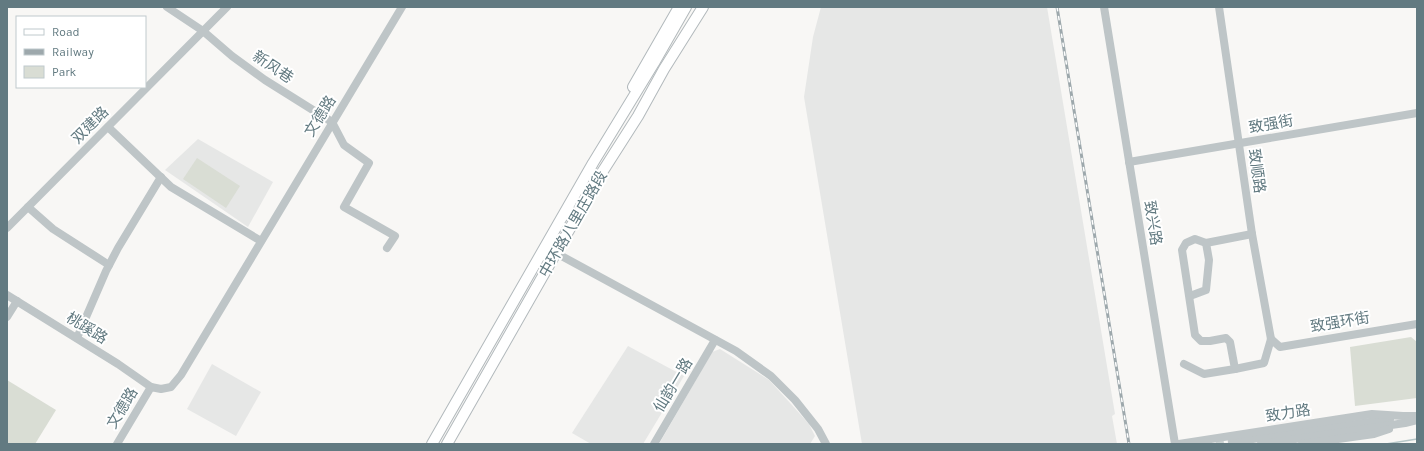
<svg xmlns="http://www.w3.org/2000/svg" width="1424" height="451" font-family="Karla,'Noto Sans SC',sans-serif">
<rect width="100%" height="100%" fill="#f8f7f5"/>
<!-- built -->
<g fill="#e6e7e6">
<path d="M821,7H1047L1115,414L1112,416L1117,444H862L804,97L813,37Z"/>
<path d="M198,139L273,182L248,227L165,170Z"/>
<path d="M628,346L684,376L643,444H591L572,433Z"/>
<path d="M720,349L769,380L791,404L809,424L815,436L810,444H659L712,352Z"/>
<path d="M212,364L261,392L236,436L187,409Z"/>
</g>
<!-- green -->
<g fill="#d9ddd4">
<path d="M197,158L240,186L226,208L183,179Z"/>
<path d="M1411,337L1417,342V398L1355,406L1350,347Z"/>
<path d="M7,380L56,410L35,444H7Z"/>
</g>
<g fill="none" stroke-linecap="round" stroke-linejoin="round">
<!-- stream -->
<path stroke="#b6c7c8" stroke-width="1.5" d="M1386,444L1417,439"/>
<!-- minor-tunnel -->
<path stroke="#cbd2d2" stroke-width="8" stroke-dasharray="8 4" stroke-linecap="butt" d="M1216,444L1232,442"/>
<defs>
<g id="major">
<path d="M633,87L679,7"/>
<path d="M432,444L593,163L654,63L686,7"/>
<path d="M447,444L601,174L638,116L664,69L703,7"/>
</g>
</defs>
<!-- major casing -->
<use href="#major" stroke="#b2b9bc" stroke-width="12"/>
<!-- minor -->
<g stroke="#bec5c7" stroke-width="8">
<path d="M167,7L203,31L232,56L265,80L332,122L344,145L369,163L344,207L395,236L387,248"/>
<path d="M1104,7L1175,444"/>
<path d="M1219,7L1252,234L1271,339L1264,363L1235,369"/>
<path d="M108,127L171,187L261,241"/>
<path d="M1129,162L1417,113"/>
<path d="M28,207L53,229L109,265"/>
<path d="M7,228L227,7"/>
<path d="M556,253L736,351L771,376L795,400L818,429L826,444"/>
<path d="M7,295L118,364L151,387"/>
<path d="M1190,296L1206,290L1209,260L1206,243L1252,234"/>
<path d="M7,317L17,301"/>
<path d="M77,338L106,271L118,248L161,177"/>
<path d="M1271,339L1280,347L1417,324"/>
<path d="M1184,364L1204,374L1235,369L1230,342L1226,338L1210,341H1201L1195,335L1182,250L1186,243L1195,239L1206,243"/>
<path d="M1232,442L1390,419"/>
<path d="M117,444L151,387L161,389L171,387L181,375L402,7"/>
<path d="M654,444L715,340"/>
<path d="M1179,444L1372,414L1403,416H1417"/>
<path d="M1261,444L1405,423L1417,420"/>
<path d="M1302,444L1374,434L1389,429"/>
</g>
<!-- major -->
<use href="#major" stroke="#fff" stroke-width="10"/>
<defs>
<path id="rail" d="M1057,7L1129,444"/>
</defs>
<!-- rail casing -->
<use href="#rail" stroke="#9da8ac" stroke-width="3"/>
<!-- rail -->
<use href="#rail" stroke="#fff" stroke-width="1.5" stroke-dasharray="4.5" stroke-linecap="butt"/>
</g>
<g text-anchor="middle" stroke-width="4" stroke-linejoin="round" paint-order="stroke">
<!-- street labels -->
<g font-size="15" fill="#627a81" stroke="#fff">
<text transform="translate(273 67) rotate(34)" y="5">新风巷</text>
<text transform="translate(320 116) rotate(-58)" y="5">文德路</text>
<text transform="translate(1271 124) rotate(-10)" y="5">致强街</text>
<text transform="translate(90 125) rotate(-45)" y="5">双建路</text>
<text transform="translate(1257 171) rotate(82)" y="5">致顺路</text>
<text transform="translate(1153 223) rotate(81)" y="5">致兴路</text>
<text transform="translate(573 224) rotate(-60)" y="5">中环路八里庄路段</text>
<text transform="translate(1340 322) rotate(-9)" y="5">致强环街</text>
<text transform="translate(87 328) rotate(32)" y="5">桃蹊路</text>
<text transform="translate(673 385) rotate(-59)" y="5">仙韵一路</text>
<text transform="translate(122 408) rotate(-59)" y="5">文德路</text>
<text transform="translate(1288 413) rotate(-9)" y="5">致力路</text>
</g>
</g>
<!-- border -->
<rect width="1424" height="451" fill="none" stroke="#627a81" stroke-width="16"/>
<!-- legend -->
<rect x="16" y="16" width="130" height="72" fill="#ffffff" stroke="#c0cacd"/>
<rect x="24" y="29" width="20" height="6" fill="#ffffff" stroke="#c0cacd"/>
<text x="52" y="36" font-size="12" fill="#627a81">Road</text>
<rect x="24" y="49" width="20" height="6" fill="#9da8ac" stroke="#c0cacd"/>
<text x="52" y="56" font-size="12" fill="#627a81">Railway</text>
<rect x="24" y="66" width="20" height="12" fill="#d9ddd4" stroke="#c0cacd"/>
<text x="52" y="76" font-size="12" fill="#627a81">Park</text>
</svg>
